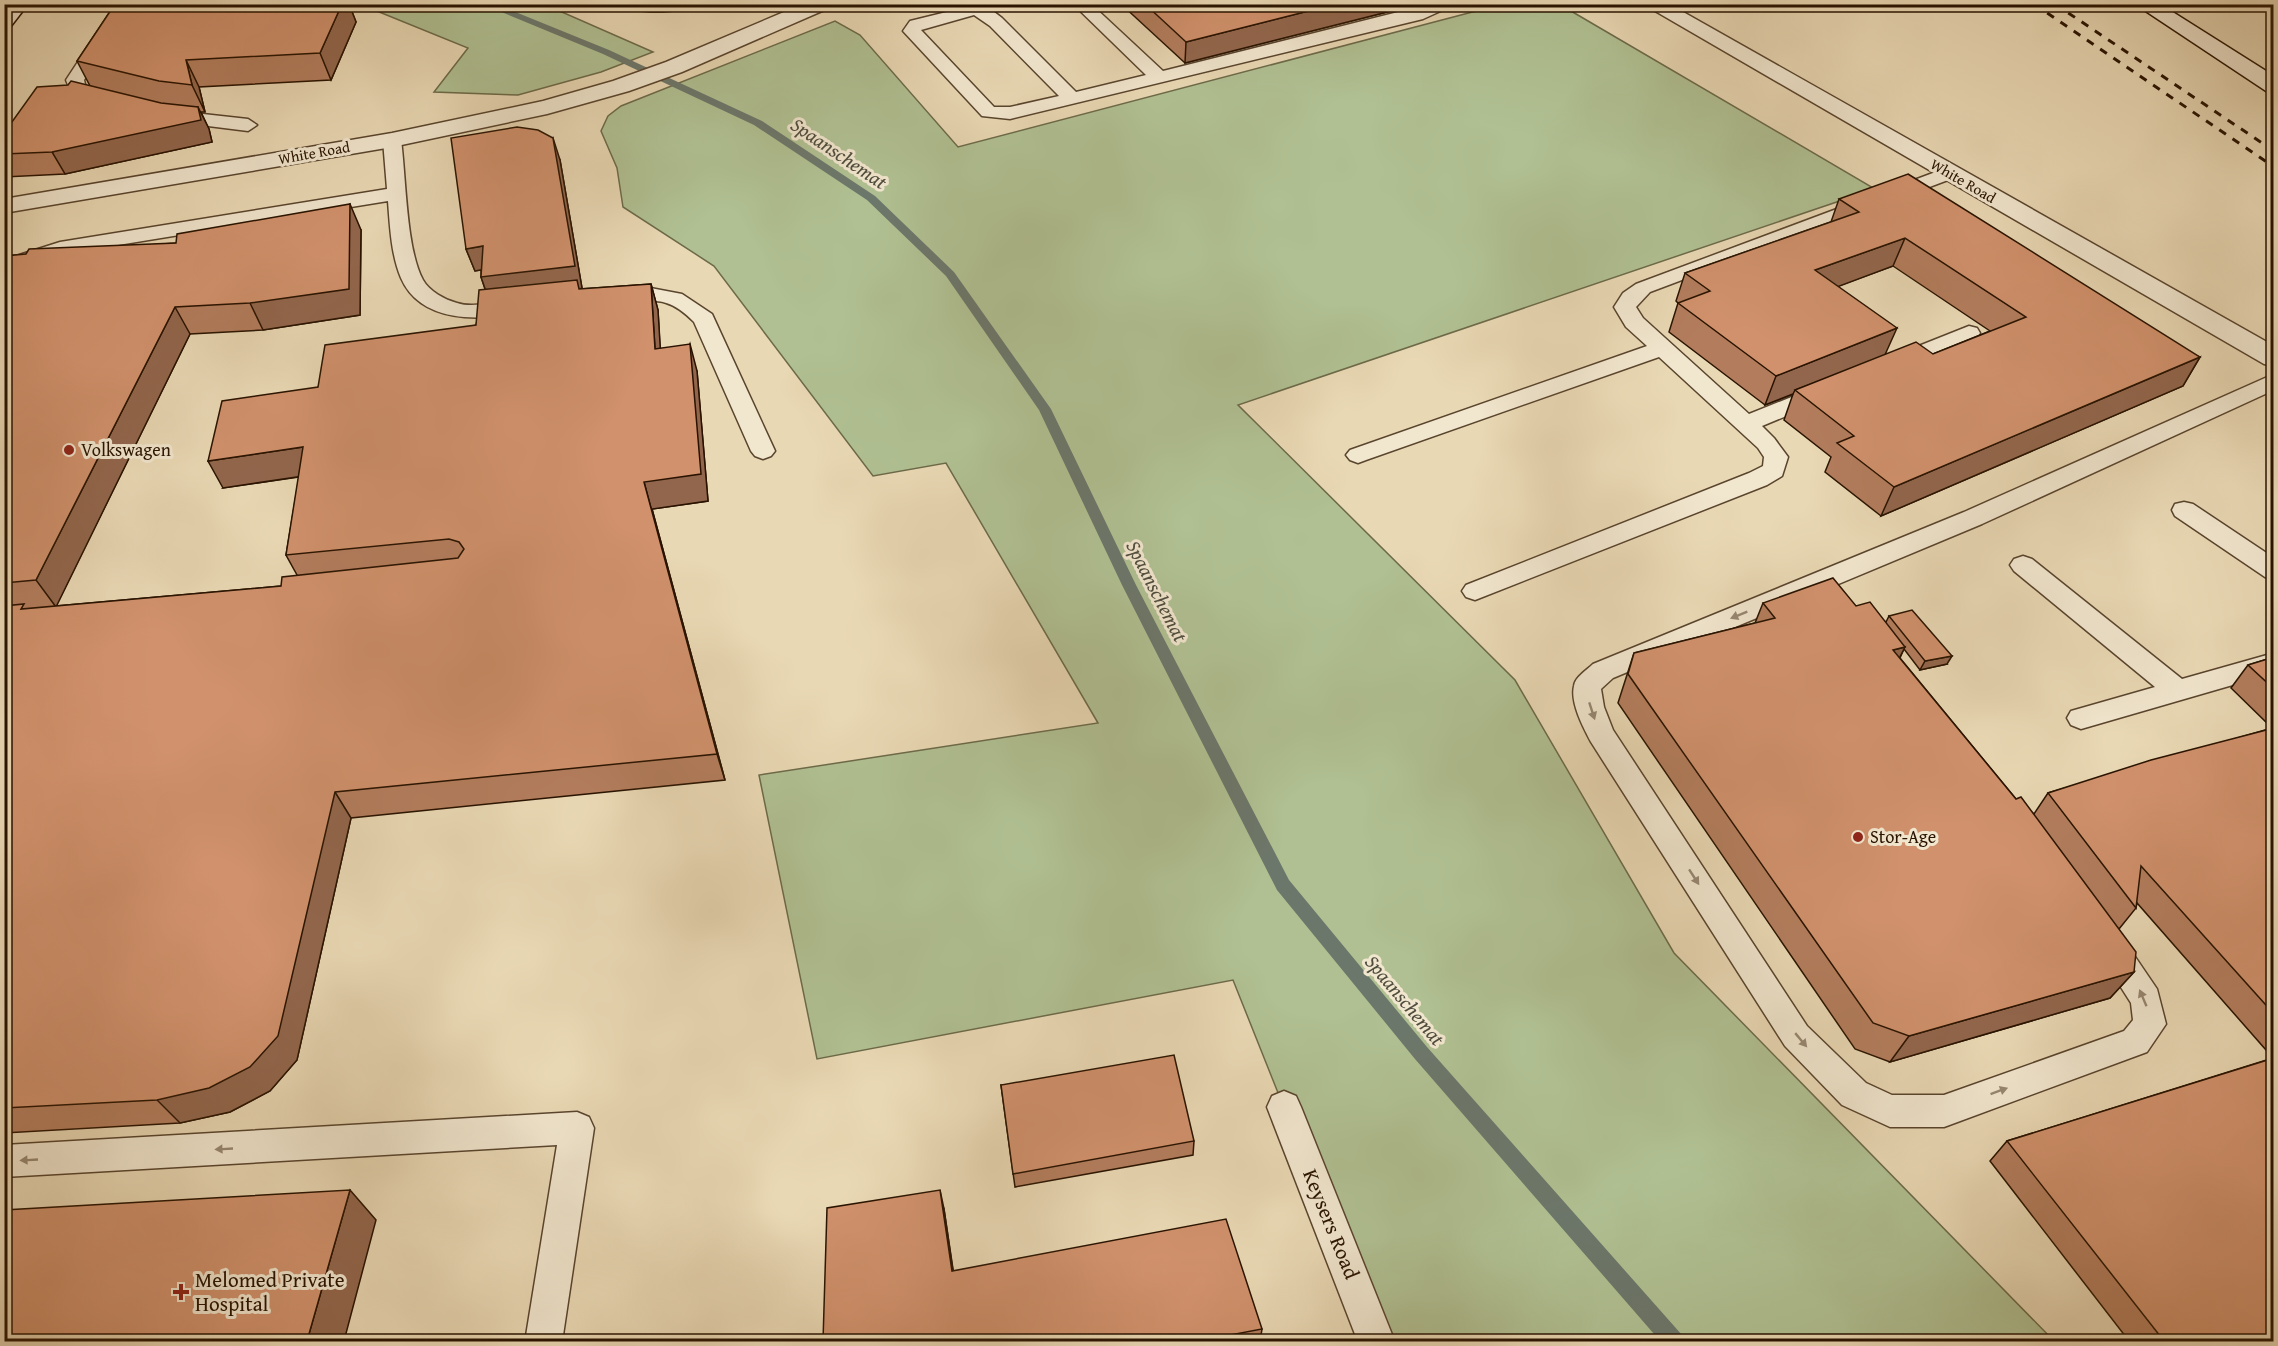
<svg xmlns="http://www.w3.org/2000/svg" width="2278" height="1346" font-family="'Gentium Book Plus',serif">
<rect width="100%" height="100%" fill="#e9d8b4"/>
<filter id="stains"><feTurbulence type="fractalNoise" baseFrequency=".00333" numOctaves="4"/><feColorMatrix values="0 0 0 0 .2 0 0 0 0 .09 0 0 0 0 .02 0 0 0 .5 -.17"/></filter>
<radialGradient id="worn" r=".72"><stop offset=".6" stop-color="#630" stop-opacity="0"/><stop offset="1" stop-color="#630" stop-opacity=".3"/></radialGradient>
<!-- green -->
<g fill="#b0c092" stroke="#6c6a49" stroke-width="1.5">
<path d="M1559,4L1875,189L1238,405L1515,680L1674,953L2054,1341H1377L1233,980L817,1059L759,775L1098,723L946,463L873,476L714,266L623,207L617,168L601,131L608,116L621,106L835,21L860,35L958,147L1499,5Z"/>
<path d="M362,5H546L653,52L601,72L518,95L434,92L468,48Z"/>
</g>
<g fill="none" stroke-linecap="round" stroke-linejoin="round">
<!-- stream -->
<path fill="#6c776b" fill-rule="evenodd" d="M482,4H496L609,50L762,121L875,196L954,272L1051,409L1136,585L1289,880L1427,1047L1682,1335L1685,1342H1661L1415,1059L1277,890L1122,585L1039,410L946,276L867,200L754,125L603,54Z"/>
<defs>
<g id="lane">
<path d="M116,4H133L84,80L86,88L109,97L112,101L103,107L72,95L66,80Z"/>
<path d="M627,4H687C678,14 636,14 627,4Z"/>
<path d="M960,4L985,5L1002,18L1076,92L1146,75L1073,4H1091L1163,71L1430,4H1456L1423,19L1010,119L982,116L903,31L910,21L963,8ZM974,15L990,26L1059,96L1010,107H994L921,30Z"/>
<path d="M167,110L248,119L257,125L248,131L160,120L158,116L160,112Z"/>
<path d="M392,134L401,140C406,177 406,249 423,280C429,291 445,300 457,303C478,310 500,297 521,302L524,307L521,312C481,321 421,324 401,278C391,254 390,226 388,201L63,254L30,264L4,277V262L16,256L60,242L387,189L383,140Z"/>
<path d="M1949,167L1959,173L1956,177L1650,292L1636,307L1643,318L1749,414L1814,388H1830L1833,393L1830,398L1762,426L1774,438L1788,457L1782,476L1767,485L1475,600L1466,597L1462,591L1466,585L1749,473L1763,466L1764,457L1758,448L1659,357L1366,460L1358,463L1350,460L1346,455L1350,450L1647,346L1626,327L1614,307L1623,293L1636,284Z"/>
<path d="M640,286L682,294L712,314L775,451L771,456L763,459L755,456L751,451L694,322C660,287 645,308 608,299L605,294L608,289Z"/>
<path d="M1969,326L1977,328L1980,333L1977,338L1902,369H1886L1883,364L1886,359Z"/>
<path d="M2274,374V390L1982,524L1613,678L1601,689L1604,707L1613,730L1807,1026L1866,1083L1892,1095H1944L2124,1031L2133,1020L2131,1003L2094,945L2099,936L2110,932L2121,936L2157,989L2166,1024L2147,1052L1944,1127H1890L1842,1105L1785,1046L1591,742C1583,727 1570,702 1574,686C1575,677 1587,670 1593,664L1964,512Z"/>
<path d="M2184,502L2193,504L2274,558V580L2265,577L2175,516L2172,510L2175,504Z"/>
<path d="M2023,556L2032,559L2182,679L2274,653V673L2081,729L2071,725L2067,718L2071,711L2155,687L2014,571L2010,565L2014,559Z"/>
<path d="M1284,1091L1296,1096L1301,1107L1395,1342H1358L1267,1107L1272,1096Z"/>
<path d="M577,1112L589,1117L594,1128L562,1342H525L557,1145L4,1177V1145Z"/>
</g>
<g id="street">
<path d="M803,4H832L829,8L682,72L629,91L547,114L392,147L4,213V199L392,133L543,101L613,81L666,62Z"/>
<path d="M1643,4H1669L2274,346V366L2264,364Z"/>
</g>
<g id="secondary">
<path d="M7,4H28L11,26L4,28Z"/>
<path d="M2135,4H2160L2274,76V93L2266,91Z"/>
</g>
</defs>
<!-- lane casing -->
<use href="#lane" stroke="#59442d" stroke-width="3"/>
<!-- street casing -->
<use href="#street" stroke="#59442d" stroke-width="3"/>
<!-- secondary casing -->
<use href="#secondary" stroke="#291300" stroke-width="3"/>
<!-- lane -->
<use href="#lane" fill="#f1e6ce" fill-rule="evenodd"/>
<!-- street -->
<use href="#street" fill="#f1e6ce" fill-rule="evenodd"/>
<!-- secondary -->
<use href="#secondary" fill="#f1e6ce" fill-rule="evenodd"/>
<!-- rail -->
<g stroke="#291300" stroke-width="3" stroke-dasharray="8 8" stroke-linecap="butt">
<path d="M2034,4L2274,167"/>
<path d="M2055,4L2274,151"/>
</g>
</g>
<!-- wall -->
<g fill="#b37d5d" stroke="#291300" stroke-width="1.5" fill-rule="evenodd">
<path d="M115,4H349L356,22L331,80L199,87L205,112H201L209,129L212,142L65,174L4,177V133L90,86L77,61Z"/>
<path d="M1121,4H1419L1185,63Z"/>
<path d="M560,160L582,288L580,289L651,284L658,310L660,348L697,371L708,501L652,509L725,780L351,818L297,1060L270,1091L230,1112L180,1123L4,1133V256L176,243L361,230L360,315L263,330L190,334L56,606L281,586L297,575L286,555L299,477L223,488L318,387L476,325L485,289L481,277V270L475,271L466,249Z"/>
<path d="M1839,199L2200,357L2183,386L1881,516L1825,472L1831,457L1784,420L1793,394L1765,405L1669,332L1678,303L1676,301L1685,273L1831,222ZM1893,266L1990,331L1933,354H1886L1838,286Z"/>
<path d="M1763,603L1856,606L1886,622L1889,616L1947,664L1920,670L1904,649L1900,658L2016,799L2034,814L2048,793L2272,728L2231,688L2248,665L2274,657V1341H2129L1990,1161L2007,1141L2273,1058L2137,903L2136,908L2119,929L2134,972L2110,998L1890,1062L1855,1049L1618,703L1634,653L1755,623Z"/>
<path d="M1001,1085L1194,1141L1193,1155L1015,1187Z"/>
<path d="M944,1209L953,1271L1262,1329L1260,1341H823Z"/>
</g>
<!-- shaded-wall -->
<g fill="#92664c" stroke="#291300" stroke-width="1.5">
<path d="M342,4H349L356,22L331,80L320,53Z"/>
<path d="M1336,4H1419L1185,63L1186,42Z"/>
<path d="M186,60L199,87L205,112L192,85Z"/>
<path d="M198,107L209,129L212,142L65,174L52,152Z"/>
<path d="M553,138L560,160L582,288L580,289L586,307L489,300L481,277Z"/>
<path d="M350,204L361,230L360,315L263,330L250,303Z"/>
<path d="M1905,238L1893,266L1805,299L1815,270Z"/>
<path d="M483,246L491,268L475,271L466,249Z"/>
<path d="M651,284L658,310L662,376L655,349Z"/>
<path d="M175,307L190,334L56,607L36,580Z"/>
<path d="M1897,328L1884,357L1795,390L1793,394L1765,405L1776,376Z"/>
<path d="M690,344L697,371L708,501L652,509L725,780L717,754L644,482Z"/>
<path d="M2200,357L2183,386L1881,516L1894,487Z"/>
<path d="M303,447L317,474L223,488L208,461Z"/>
<path d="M1905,647L1890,676L1893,650Z"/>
<path d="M1952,656L1947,664L1920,670L1925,661Z"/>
<path d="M335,792L351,818L297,1060L270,1091L230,1112L180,1123L157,1100Z"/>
<path d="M2134,972L2110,998L1890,1062L1909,1036Z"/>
<path d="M350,1190L376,1220L344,1341H307Z"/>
<path d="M940,1190L944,1209L956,1289L952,1271Z"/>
</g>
<!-- building -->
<g fill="#d0916c" stroke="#291300" stroke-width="1.5">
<path d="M115,4H342L320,53L186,60L192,85L159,81L77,61Z"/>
<path d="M1145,4H1336L1186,42Z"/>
<path d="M71,81L161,103L198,107L201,120L52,152L4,154V133L37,87L68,85Z"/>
<path d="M517,127L538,130L553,138L575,266L481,277L483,246L466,249L451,138Z"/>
<path d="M1908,174L2200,357L1894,487L1837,443L1854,436L1795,390L1916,342L1933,354L2026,317L1905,238L1815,270L1897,328L1776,376L1678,303L1710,291L1685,273L1859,212L1839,199Z"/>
<path d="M350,204L349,289L250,303L175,307L36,580L4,583V256L26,254L29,249L176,243L177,234Z"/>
<path d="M577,280L579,289L651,284L655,349L690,344L701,474L644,482L717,754L335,792L278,1036L250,1067L209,1088L157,1100L4,1108V606L24,604L21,609L281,586L282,577L458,558L464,549L459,542L449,539L286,555L303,447L208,461L222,401L318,387L325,345L476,325L479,290Z"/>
<path d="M1833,578L1856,606L1870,602L1905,647L1893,650L2016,799L2021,797L2136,952L2134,972L1909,1036L1873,1023L1628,674L1634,653L1775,618L1763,603Z"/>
<path d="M1912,610L1952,656L1925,661L1889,616Z"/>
<path d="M2274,657V689L2248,665Z"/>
<path d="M2274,728V1014L2141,866L2136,908L2048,793L2151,760Z"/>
<path d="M1174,1055L1194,1141L1013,1174L1001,1085Z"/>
<path d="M2274,1058V1341H2164L2007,1141Z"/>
<path d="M350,1190L307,1341H4V1210Z"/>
<path d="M940,1190L952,1271L1226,1219L1262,1329L1199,1341H823L827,1208Z"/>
</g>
<!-- one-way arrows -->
<defs><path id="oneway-solid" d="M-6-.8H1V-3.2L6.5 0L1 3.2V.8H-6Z" transform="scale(1.5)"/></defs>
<g fill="#978771">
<use href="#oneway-solid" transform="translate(1739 615) rotate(158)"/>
<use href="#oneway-solid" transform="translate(1592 711) rotate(72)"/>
<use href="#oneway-solid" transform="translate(1694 877) rotate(57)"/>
<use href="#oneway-solid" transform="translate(2143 998) rotate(-113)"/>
<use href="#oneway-solid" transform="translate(1801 1040) rotate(50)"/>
<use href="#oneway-solid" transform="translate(1999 1091) rotate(-20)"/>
<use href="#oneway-solid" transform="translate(224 1149) rotate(177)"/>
<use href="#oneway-solid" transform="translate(29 1160) rotate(177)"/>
</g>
<!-- markers -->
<g fill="#8f2418" stroke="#f1e6ce" stroke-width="2">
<circle cx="69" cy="450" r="6"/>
<circle cx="1858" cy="837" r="6"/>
<path d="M178 1283h6v6h6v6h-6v6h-6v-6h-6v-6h6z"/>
</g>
<g text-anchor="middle" stroke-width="6" stroke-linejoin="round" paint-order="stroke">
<!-- far-street labels -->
<g font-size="15" fill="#291300" stroke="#f1e6ce">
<text transform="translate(314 153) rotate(-10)" y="5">White Road</text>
<text transform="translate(1963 181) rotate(30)" y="5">White Road</text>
</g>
<!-- poi labels -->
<g font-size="18" fill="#291300" stroke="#f1e6ce" text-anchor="start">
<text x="81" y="456">Volkswagen</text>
<text x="1870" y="843">Stor-Age</text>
</g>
<!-- water labels -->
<g font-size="20" font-style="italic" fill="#504d3f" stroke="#f1e6ce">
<text transform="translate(839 153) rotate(34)" y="7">Spaanschemat</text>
<text transform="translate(1157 591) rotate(63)" y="7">Spaanschemat</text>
<text transform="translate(1405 1000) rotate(50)" y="7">Spaanschemat</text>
</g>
<!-- near-street labels -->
<g font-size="21" fill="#291300" stroke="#f1e6ce">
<text transform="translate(1331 1224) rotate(68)" y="7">Keysers Road</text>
</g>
<!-- near-poi labels -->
<g font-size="21" fill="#291300" stroke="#f1e6ce" text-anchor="start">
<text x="195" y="1287">Melomed Private<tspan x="195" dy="24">Hospital</tspan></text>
</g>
</g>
<!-- margin -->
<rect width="2278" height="1346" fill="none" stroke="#e9d8b4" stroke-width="24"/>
<rect x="6" y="6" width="2266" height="1334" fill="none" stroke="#291300" stroke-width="3"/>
<rect x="12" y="12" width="2254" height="1322" fill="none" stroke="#291300" stroke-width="1.5"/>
<rect width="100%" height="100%" filter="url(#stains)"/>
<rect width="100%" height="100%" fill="url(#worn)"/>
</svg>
